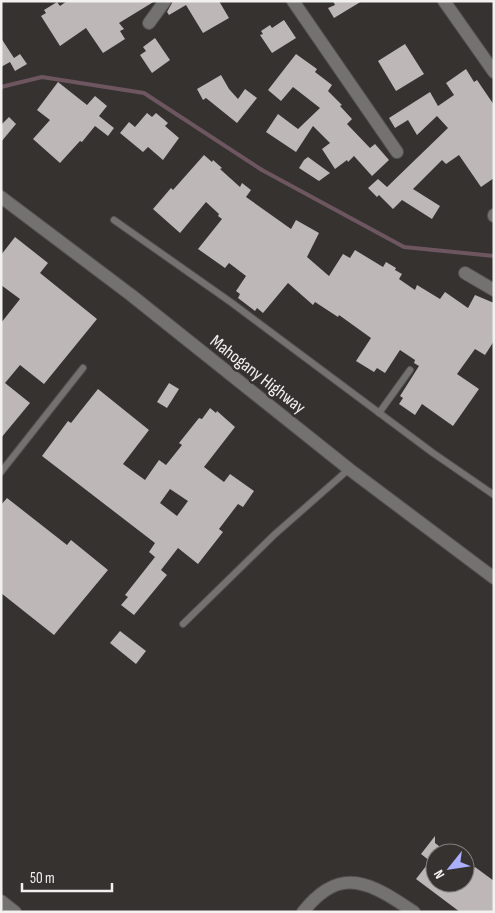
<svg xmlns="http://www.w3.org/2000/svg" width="495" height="913" font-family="'Sofia Sans Condensed',sans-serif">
<rect width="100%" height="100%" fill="#353230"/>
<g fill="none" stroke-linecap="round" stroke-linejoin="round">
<!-- stream -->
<path stroke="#6e5661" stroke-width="4" d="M1,87L42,77L144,93L262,170L404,247L494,256"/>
</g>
<!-- building -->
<g fill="#bdb7b7" fill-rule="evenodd">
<path d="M67,1H155L119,23L124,29L120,31L125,39L103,53L86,28L60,46L41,16L46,13L44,10L57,2L60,6Z"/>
<path d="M173,1H219L229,18L203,33L186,5L169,15L167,12Z"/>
<path d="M333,1H362L334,18L328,8L335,5Z"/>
<path d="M284,20L296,38L272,53L260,35L263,34L261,31L270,25L272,28Z"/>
<path d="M1,38L14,58L20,54L27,64L15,71L10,62L1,67Z"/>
<path d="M155,38L170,60L152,73L140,55L146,51L143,47Z"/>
<path d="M405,44L424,74L396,91L378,61Z"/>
<path d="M296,54L317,69L315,72L332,85L328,91L342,105L340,106L352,119L347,124L370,148L375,144L389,160L372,176L354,156L348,162L347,160L335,169L322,149L330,143L313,126L296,152L266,132L278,114L298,129L320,108L293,87L281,101L268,90Z"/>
<path d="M466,69L474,82L477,80L494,105V178L481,187L459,155L446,164L442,160L413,189L440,206L432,219L402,200L393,209L379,195L377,197L368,188L378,179L387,187L448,128L437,116L417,135L408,120L395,128L389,118L430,92L438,106L454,95L446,83Z"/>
<path d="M221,75L229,89L238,99L245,89L257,98L237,123L206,98L203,100L197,89Z"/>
<path d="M58,82L87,105L95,96L107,106L99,116L114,128L108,136L95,126L82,142L80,141L60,163L33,139L50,120L37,110Z"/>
<path d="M147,113L152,117L156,113L168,123L165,126L179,138L163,160L148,147L143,152L120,133L129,122L135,127Z"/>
<path d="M9,117L16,124L1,142V125Z"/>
<path d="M204,155L212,162L213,160L222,168L220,169L240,187L242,183L251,190L246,197L291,229L296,220L319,233L307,257L329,276L343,254L350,258L355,250L383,267L386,262L396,268L395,270L402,274L399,279L415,290L417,285L440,299L445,292L468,308L475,295L494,303V341L485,355L475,349L457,374L479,389L453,426L422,404L415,415L399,404L403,398L400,396L419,366L414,363L415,360L400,350L385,373L377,368L374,372L356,361L371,338L339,315L338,317L315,302L313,305L288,283L263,313L257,308L255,311L238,298L240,294L236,291L246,276L229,263L225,268L198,249L222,219L218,216L219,214L206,202L180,233L153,209L171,188L173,190Z"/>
<path d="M308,157L330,173L319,181L299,168L304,160Z"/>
<path d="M15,237L48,263L40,273L97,319L44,384L20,365L5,383L30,403L1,438V323L20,299L1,285V255Z"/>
<path d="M169,383L179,389L167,408L157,402Z"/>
<path d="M98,389L149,430L123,464L145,480L159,460L166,465L182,445L179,443L199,418L202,419L210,408L216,413L217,411L235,427L204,467L224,482L230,474L254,491L243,507L238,504L219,529L223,532L198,564L178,548L161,570L167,575L134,615L121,605L128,597L125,595L155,557L149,552L155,543L42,456L68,421L71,423ZM170,489L188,501L177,516L160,503Z"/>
<path d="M7,498L67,545L71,540L108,570L54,635L1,593V505Z"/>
<path d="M120,631L146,651L136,664L110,643Z"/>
<path d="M435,836V843L448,853H435V883H465V866L472,871L475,867L494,881V912H460L416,879L430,861L421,854Z"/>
</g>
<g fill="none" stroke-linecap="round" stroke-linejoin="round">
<defs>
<g id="service">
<path d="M114,220L232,303L433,453L494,495"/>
<path d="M379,413L410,370"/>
<path d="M1,472L83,368"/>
<path d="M183,624L274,535L349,469"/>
</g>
<g id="minor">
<path d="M293,1L397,152"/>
<path d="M444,1L494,72"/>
<path d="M149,23L165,1"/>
<path d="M1,197L131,295L349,469L494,578"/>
<path d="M494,216V215"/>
<path d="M465,273L494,290"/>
<path d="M1,901L15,912"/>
<path d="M303,912C341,863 372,884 414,912"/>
</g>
</defs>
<!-- service casing -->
<use href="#service" stroke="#53514f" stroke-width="8"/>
<!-- minor casing -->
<use href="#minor" stroke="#53514f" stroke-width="14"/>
<!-- service -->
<use href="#service" stroke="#747271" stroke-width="6"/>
<!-- minor -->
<use href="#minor" stroke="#747271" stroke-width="12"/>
</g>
<g text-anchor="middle" stroke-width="5" stroke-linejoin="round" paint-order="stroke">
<!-- street labels -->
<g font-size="18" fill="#f3f1f0" stroke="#353230">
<text transform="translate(258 374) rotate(38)" y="6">Mahogany Highway</text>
</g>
</g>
<!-- border -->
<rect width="495" height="913" fill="none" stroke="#f3f1f0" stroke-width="5"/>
<!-- north arrow -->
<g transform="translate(450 868) rotate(240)"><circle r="24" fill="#353230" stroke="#817e7d"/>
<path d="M0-4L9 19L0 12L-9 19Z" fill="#acaffb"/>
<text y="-8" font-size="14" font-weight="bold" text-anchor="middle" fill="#f3f1f0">N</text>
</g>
<!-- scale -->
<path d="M22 883v8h90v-8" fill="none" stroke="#f3f1f0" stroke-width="2.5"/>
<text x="30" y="883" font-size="15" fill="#f3f1f0" stroke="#353230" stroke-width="4" paint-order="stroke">50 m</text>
</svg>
